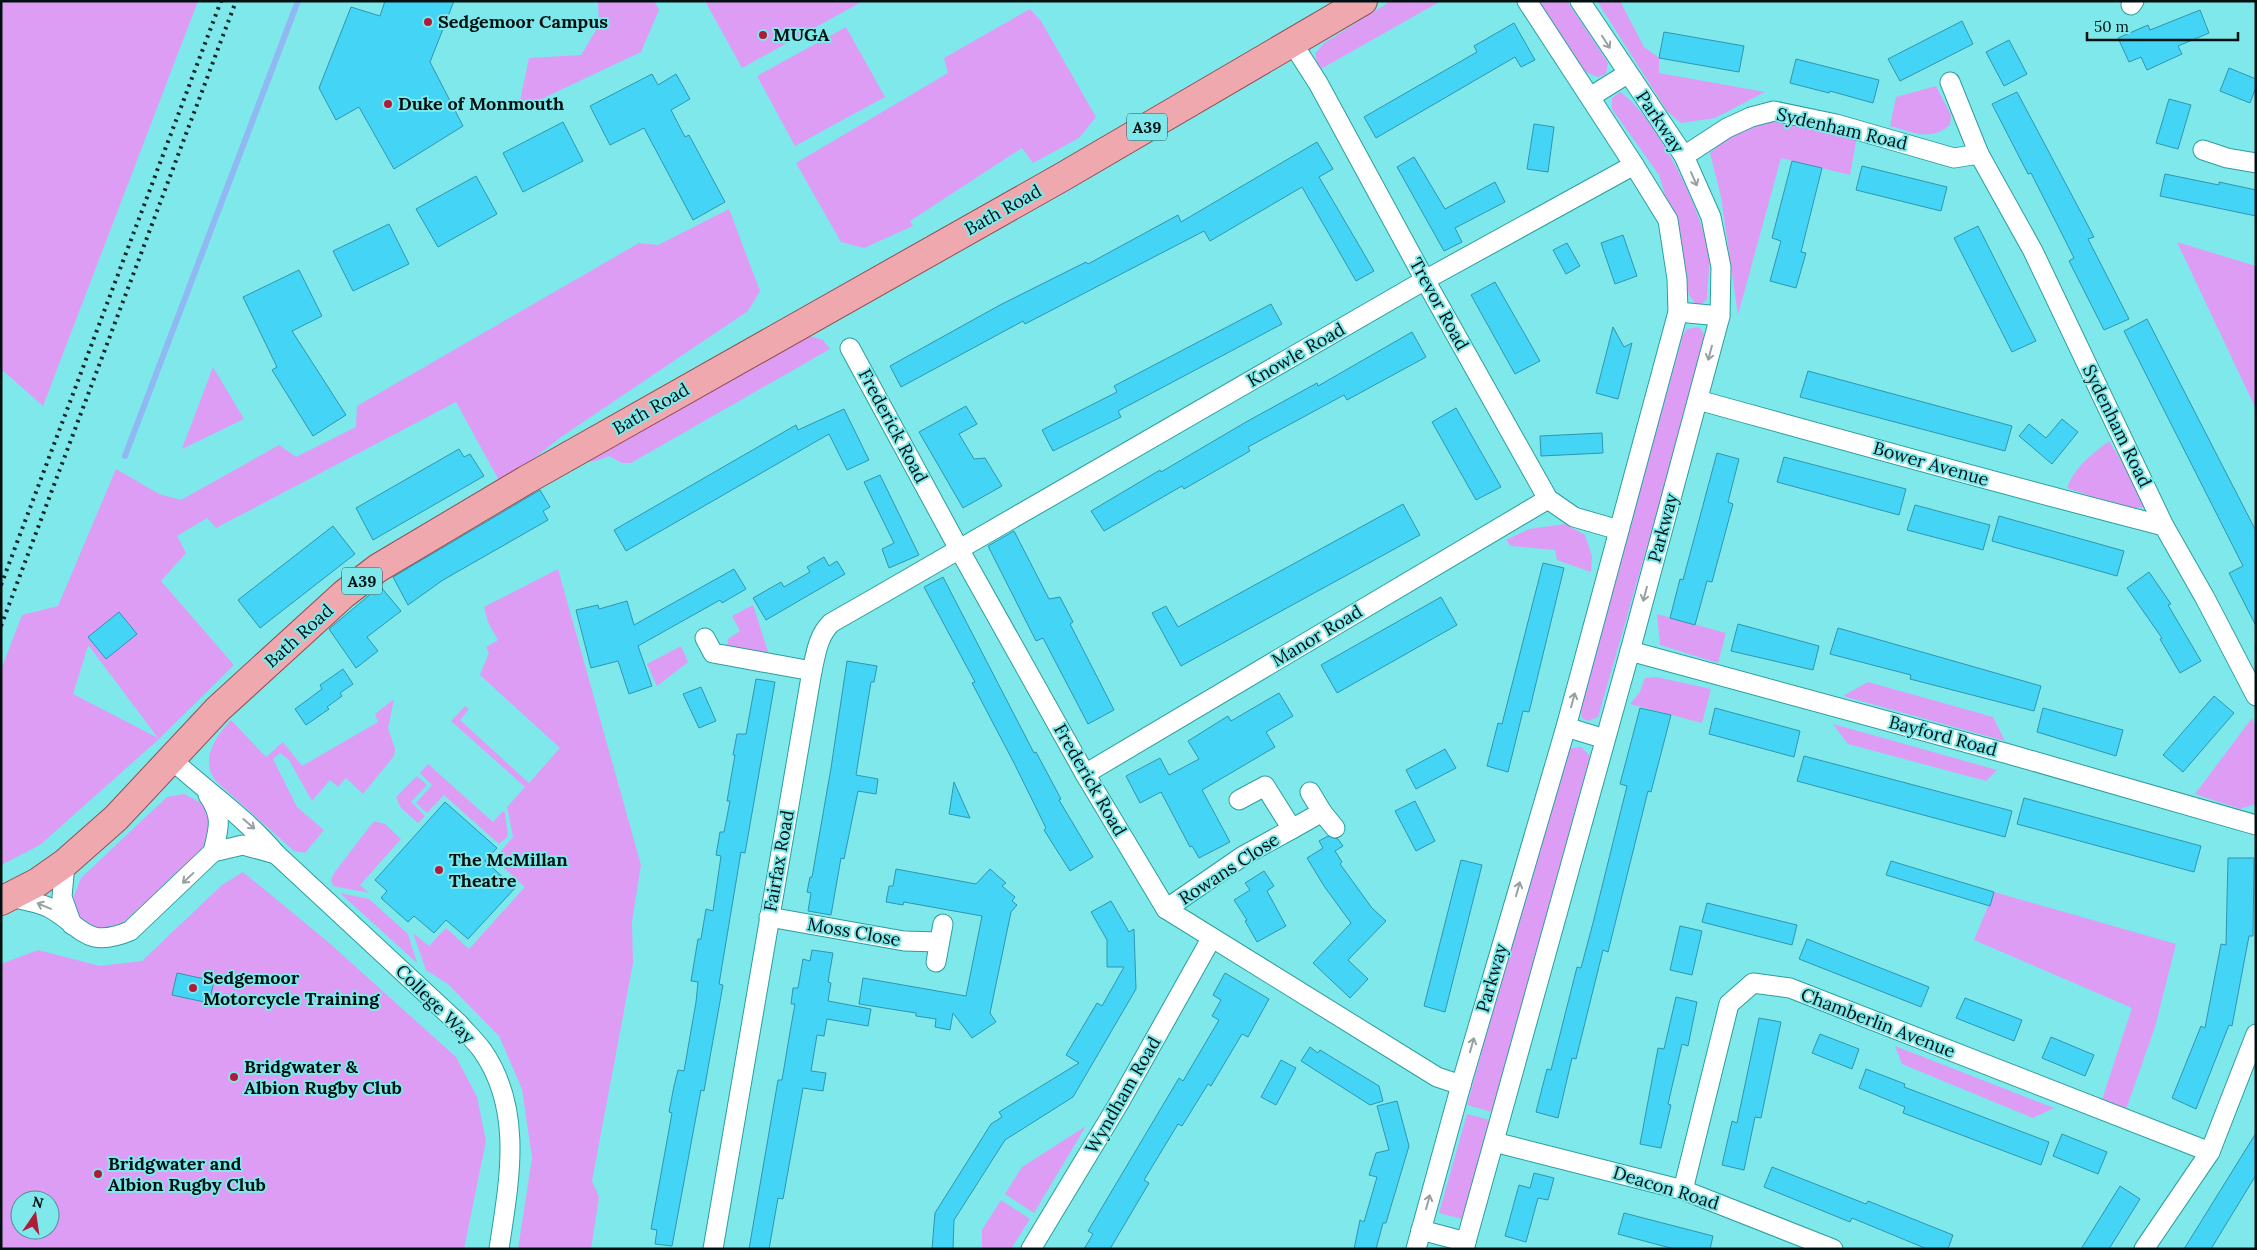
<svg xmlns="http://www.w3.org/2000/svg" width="2257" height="1250" font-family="Lora,serif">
<rect width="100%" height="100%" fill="#7fe8ea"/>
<!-- green -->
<g fill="#de9df5" fill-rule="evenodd">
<path d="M1,1H198L43,406L1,369Z"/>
<path d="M598,1H654L659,10L641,52L518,110L529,58L581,55L599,25Z"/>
<path d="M705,1H863L742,68Z"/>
<path d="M1391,1H1441L1319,70L1315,54L1323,44Z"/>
<path d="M1538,1H1567L1608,63L1606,74L1598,77L1586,72Z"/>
<path d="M1597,1H1620L1644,47L1659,58V73L1765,92L1715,118L1681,123L1667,111Z"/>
<path d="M1030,9L1041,21L1096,117L1079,138L1033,163L1022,148L910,221L913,226L864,248L841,242L796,163L948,73L944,58Z"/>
<path d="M846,27L885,97L795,146L757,76Z"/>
<path d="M1936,86L1951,115L1950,125C1930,142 1913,132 1890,126L1896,97Z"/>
<path d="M1620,92C1655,115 1701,208 1708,250C1711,265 1707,284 1707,299L1698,308L1689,295L1675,213L1665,195L1659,175L1612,109V98Z"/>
<path d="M1768,119L1858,131L1850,175L1781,158L1738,315L1721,197L1710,153L1735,131Z"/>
<path d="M729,209L760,291L748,311L561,437L501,484L456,402L216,528L207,518L177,536L186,553L161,581L234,665L159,739L40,845L1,865V670L22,615L58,606L116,469L159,494L181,500L279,445L296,457L356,427L357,406L639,243L658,245ZM88,646H89L158,738L73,694Z"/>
<path d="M2177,242L2256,266V409Z"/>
<path d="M1699,327L1707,338L1598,717L1588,721L1582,718L1580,706L1683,335L1687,329Z"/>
<path d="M804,334L823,340L830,349L631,463H622L609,456L599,460L582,463Z"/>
<path d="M213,367L244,419L182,449Z"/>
<path d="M2109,441L2143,496V507L2129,509L2067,488C2073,469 2093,453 2109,441Z"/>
<path d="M1565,524L1585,535L1592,556L1591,572L1557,560L1555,550L1511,546L1506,540L1529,529Z"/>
<path d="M558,569L641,865L632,921L633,963L592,1181L599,1197L591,1249H518L532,1158L522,1089L499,1036L448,984L426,970L413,933L429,946L446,928L469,949L525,887L494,859L513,837L507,807L525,787L451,721L465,706L469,709L460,720L529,783L560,748L480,675L489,653L486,647L498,640L488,622L484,607Z"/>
<path d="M753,605L770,658L727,645L728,639L740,631L732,616Z"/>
<path d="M1657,614L1726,633L1718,663L1660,645Z"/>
<path d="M681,646L688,662L657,686L647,664Z"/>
<path d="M1656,677L1711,689L1702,723L1630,704L1640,692L1645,678Z"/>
<path d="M1868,682L1993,717L2005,741L1843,696Z"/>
<path d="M394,699L388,728L395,749L394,756L363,794L346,778L338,787L330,780L312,801L289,760L280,753L273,759L297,807L324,830L305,853L294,851L218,783C198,762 215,737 231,720L266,757L283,742L302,766L378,722L375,714Z"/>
<path d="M2252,718L2256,728V804L2240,809L2195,794Z"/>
<path d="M1833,724L1851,729L1997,770L1986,781L1848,744Z"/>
<path d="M1581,747L1590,756L1492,1112L1467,1105L1566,749Z"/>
<path d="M428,764L493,822L503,811L505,813L508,836L499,844L444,795L427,813L416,803L432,785L420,773Z"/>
<path d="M417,776L427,785L411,802L425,816L418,823L401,808L396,797Z"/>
<path d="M184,794L203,804L213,821L208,843L116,930L97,928L76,915L74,896L81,878L167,797Z"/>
<path d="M374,821L385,824L401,839L360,885L369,893L333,886L331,880L334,873Z"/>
<path d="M243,872L327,941L456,1057L477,1097L486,1141L464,1249H1V964L38,950L100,966L142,961L222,885ZM20,1200H50V1230H20Z"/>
<path d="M1994,892L2176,944L2155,1027L2123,1118L2099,1109L2132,1008L1974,940Z"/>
<path d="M340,893L369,899L408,934L417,963Z"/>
<path d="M1895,1046L2054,1108L2033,1118L1902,1064Z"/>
<path d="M1467,1114L1490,1120L1462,1219L1439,1213Z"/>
<path d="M1086,1126L1034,1213L1005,1194L1022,1167Z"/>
<path d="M1001,1200L1030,1219L1011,1249H982V1230Z"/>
</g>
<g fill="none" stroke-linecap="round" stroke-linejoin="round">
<!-- stream -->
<path stroke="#90b9f4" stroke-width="6" d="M125,456L298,1"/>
</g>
<!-- building -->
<g fill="#44d4f6" stroke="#2f96af">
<path d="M385,1H454L430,62L463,126L394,169L359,107L336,120L319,88L351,7L380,16Z"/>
<path d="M2200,10L2209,33L2178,46L2182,54L2147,70L2141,57L2129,62L2118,38L2148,25L2150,30Z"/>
<path d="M1962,21L1973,44L1900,81L1888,59Z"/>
<path d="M1514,23L1535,60L1521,67L1515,57L1376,138L1364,117L1477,52L1474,46Z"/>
<path d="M1664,32L1744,46L1739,72L1659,58Z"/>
<path d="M2009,40L2027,74L2004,86L1986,52Z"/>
<path d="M1796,59L1879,80L1873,103L1830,91L1829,93L1790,83Z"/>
<path d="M2229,68L2256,79V87L2250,103L2220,91Z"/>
<path d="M652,74L658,85L676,74L690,99L671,110L685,137L689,135L725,202L693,220L644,128L610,145L590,106Z"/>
<path d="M2017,92L2094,237L2088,239L2129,319L2104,330L2069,261L2074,258L2061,232L2031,173L2028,174L1992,104Z"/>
<path d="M2169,99L2191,105L2178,149L2156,143Z"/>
<path d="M563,122L583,161L523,192L503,153Z"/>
<path d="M1534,124L1554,127L1548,172L1527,169Z"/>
<path d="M1317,142L1333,169L1319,177L1374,271L1356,281L1302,187L1210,241L1204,231L1025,324L1023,321L901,387L890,366L1000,305L1086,262L1088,264L1178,215L1181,222Z"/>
<path d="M1414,157L1445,209L1495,182L1505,202L1455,228L1462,242L1444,251L1397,167Z"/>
<path d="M1792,161L1822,168L1801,252L1806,253L1796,288L1770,281L1781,241L1772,238Z"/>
<path d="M1862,166L1947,187L1941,211L1856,190Z"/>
<path d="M2165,174L2219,185V182L2256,190V216L2160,196Z"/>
<path d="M476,176L497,214L438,247L416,209Z"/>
<path d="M389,224L409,264L353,291L333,251Z"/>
<path d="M1978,226L2036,341L2012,352L1954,238Z"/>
<path d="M1623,235L1637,276L1615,284L1601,243Z"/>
<path d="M1567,243L1580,266L1566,274L1553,250Z"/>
<path d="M299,270L322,316L292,331L346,415L313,436L272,370L277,367L243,297Z"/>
<path d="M1495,282L1540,361L1515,374L1471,295Z"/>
<path d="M1271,304L1282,324L1118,411L1121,417L1053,451L1042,430L1117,392L1114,386Z"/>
<path d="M2147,319L2256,531V626L2229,573L2243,566L2124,331Z"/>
<path d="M1613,327L1624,347L1632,343L1618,399L1596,393Z"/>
<path d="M1412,332L1426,357L1347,400L1344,395L1248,447L1250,451L1184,489L1182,486L1104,531L1091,511L1160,470L1161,472L1246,422L1317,383L1318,386Z"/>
<path d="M1808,371L2012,426L2005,451L1800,397Z"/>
<path d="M966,406L977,424L959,434L974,459L985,458L1002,486L963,508L919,432Z"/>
<path d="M1456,408L1501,487L1476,500L1432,422Z"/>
<path d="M844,409L869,460L847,470L829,434L626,551L614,530L796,425L798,430Z"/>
<path d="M2062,419L2078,432L2052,464L2019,436L2029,424L2046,438Z"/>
<path d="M1602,433L1603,453L1541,456L1540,436Z"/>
<path d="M459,449L464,457L470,454L484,476L373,540L356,508Z"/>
<path d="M1717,453L1739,459L1728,502L1733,504L1712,582L1707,581L1695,625L1670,618L1680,579L1683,580Z"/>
<path d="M1784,457L1906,489L1899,515L1777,482Z"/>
<path d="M880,475L919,555L889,568L882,549L894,543L864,482Z"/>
<path d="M540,490L550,507L543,511L548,520L443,580L408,605L393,577Z"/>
<path d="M1403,504L1420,535L1181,666L1152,613L1166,606L1178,627Z"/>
<path d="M1915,505L1990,525L1983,550L1907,530Z"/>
<path d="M1999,516L2124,551L2117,576L1992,541Z"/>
<path d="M333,526L355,554L260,628L238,600Z"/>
<path d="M1014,531L1049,599L1060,597L1073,622L1070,624L1114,710L1088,724L1043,638L1036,641L988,546Z"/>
<path d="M824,557L829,566L837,561L845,574L766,620L753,598L781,582L784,587L810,572L807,567Z"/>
<path d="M1543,563L1564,568L1529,712L1523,711L1508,772L1487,766L1498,723L1502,724Z"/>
<path d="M734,569L746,589L722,603L720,600L638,646L652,686L629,694L618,661L591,668L576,610L598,605L599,609L627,601L634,625Z"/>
<path d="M2149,572L2171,604L2168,605L2201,661L2180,673L2160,639L2162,638L2127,588Z"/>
<path d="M943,577L1034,753L1036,752L1061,799L1059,800L1093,857L1070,871L1044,830L1046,828L1014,763L972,683L975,682L924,587Z"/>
<path d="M380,586L401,611L367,637L378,651L356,668L329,629Z"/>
<path d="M1441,597L1457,625L1337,693L1321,665Z"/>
<path d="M119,612L137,634L106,659L88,637Z"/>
<path d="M1738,624L1819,646L1813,670L1731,651Z"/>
<path d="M1838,628L2041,686L2034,711L1910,679L1911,675L1830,654Z"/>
<path d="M847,661L877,666L874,682H871L856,775L878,779L876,794L858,791L844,859L841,858L831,915L808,911L811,893L807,892L810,877H812L831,768Z"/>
<path d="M343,669L353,684L340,693L342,696L327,707L329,709L306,725L295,709L322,689L320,685Z"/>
<path d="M756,679L775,682L745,853L741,852L719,984L723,985L710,1057L704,1091L701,1090L672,1246L655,1244L657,1230L651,1229L672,1113L669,1112L674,1086L678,1070L684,1071L696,1002L698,982L691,981L698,939H701L706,909L713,911L721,856L716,855L720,832H724L730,801H727L735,755H733L737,734H746Z"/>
<path d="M701,687L716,721L699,728L683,694Z"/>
<path d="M1279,693L1293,716L1266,732L1275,747L1202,790L1230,842L1199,858L1192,846L1190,847L1161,792L1140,803L1126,776L1160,758L1169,775L1199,759L1188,741L1228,716L1231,721Z"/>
<path d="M2214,696L2234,713L2183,772L2163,755Z"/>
<path d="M1640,708L1671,715L1651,792L1648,791L1608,952L1603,950L1576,1059L1572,1058L1558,1118L1536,1112L1547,1069L1551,1070L1577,967L1581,968L1593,923L1627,786L1620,784Z"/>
<path d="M1715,708L1800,731L1794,757L1709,734Z"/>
<path d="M2043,708L2123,730L2116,756L2037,732Z"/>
<path d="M1445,749L1456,768L1416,789L1406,770Z"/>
<path d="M1804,756L2012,811L2005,837L1797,781Z"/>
<path d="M954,782L970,818L949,814Z"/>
<path d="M2024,798L2201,846L2194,872L2017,824Z"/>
<path d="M1415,801L1435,841L1416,851L1395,811Z"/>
<path d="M445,802L497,848L485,861L515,888L468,939L446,920L434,933L414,916L408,922L381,898L387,891L375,880Z"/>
<path d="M1328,836L1338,839L1343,846L1335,851L1342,862L1340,864L1372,908L1386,921L1348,960L1368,979L1350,998L1313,963L1351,923L1324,886L1307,858L1323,848L1319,841Z"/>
<path d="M2228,858H2254L2253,936H2249L2232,1026L2229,1025L2196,1109L2172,1098L2201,1026L2205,1028L2221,944L2226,945Z"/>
<path d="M1461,860L1482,865L1445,1012L1424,1006Z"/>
<path d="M1891,861L1994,892L1990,906L1886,875Z"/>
<path d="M896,869L976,884L990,869L1006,883L1002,886L1015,897L1012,901L1017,905L1011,912L990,1013L996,1022L972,1038L953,1013L950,1030L935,1027L936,1019L916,1016V1013L859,1004L863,978L966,996L982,916L904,902L903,905L886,902L889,886H893Z"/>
<path d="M1264,871L1274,886L1267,891L1286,926L1257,942L1245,921L1247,920L1234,900L1250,890L1245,883Z"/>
<path d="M1111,901L1129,932L1134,929L1136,989L1073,1097L1005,1140L954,1220L953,1249H932L935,1213L991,1124L1002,1117L999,1112L1079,1063L1066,1055L1097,1003L1102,1006L1124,967H1107V940L1091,912Z"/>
<path d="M1707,903L1797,925L1792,945L1702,922Z"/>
<path d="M1680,926L1702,931L1692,975L1670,970Z"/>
<path d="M1807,939L1929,987L1921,1007L1799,959Z"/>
<path d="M812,950L833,953L828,982L831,983L828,1001L871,1009L868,1026L827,1019L824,1036L817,1035L811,1071L826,1073L823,1091L803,1088L783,1199L778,1198L769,1249H749L778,1080H782L790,1032L795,1004H791L793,988H798L803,959L810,961Z"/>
<path d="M177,973L214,981L209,1003L172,995Z"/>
<path d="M1225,973L1269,999L1248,1037L1242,1034L1211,1086L1208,1084L1182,1126L1178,1124L1144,1180L1149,1183L1110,1249H1084L1093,1234L1088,1231L1179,1078L1183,1081L1219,1020L1212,1016L1221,1000L1213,995Z"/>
<path d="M1676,997L1697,1002L1688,1046L1682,1044L1668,1104L1671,1105L1661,1148L1640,1144L1658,1048L1664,1049Z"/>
<path d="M1965,998L2022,1020L2014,1041L1956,1018Z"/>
<path d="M1759,1018L1781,1022L1761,1118L1755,1117L1744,1170L1722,1165L1732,1121L1737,1123Z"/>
<path d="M1820,1034L1859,1049L1852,1069L1812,1053Z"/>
<path d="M2051,1037L2094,1055L2085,1076L2042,1058Z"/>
<path d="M1310,1047L1318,1053L1320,1050L1379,1086L1383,1101L1370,1105L1301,1061Z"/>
<path d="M1281,1060L1296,1068L1276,1105L1261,1097Z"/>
<path d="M1866,1069L1905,1084L1904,1087L2049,1142L2041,1165L1903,1113L1905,1107L1859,1088Z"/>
<path d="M1397,1101L1409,1146L1386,1223H1383L1376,1249H1354L1360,1220L1364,1222L1377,1177L1369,1175L1376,1153L1389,1150L1377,1106Z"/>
<path d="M2256,1133V1175L2211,1249H2184Z"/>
<path d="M2062,1134L2107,1152L2098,1174L2053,1156Z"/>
<path d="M1772,1167L1866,1204L1868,1201L1953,1235L1948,1249H1927L1852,1218L1850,1222L1764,1187Z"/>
<path d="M1534,1173L1554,1178L1548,1200L1538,1198L1526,1242L1505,1236L1519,1185L1530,1188Z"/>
<path d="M2120,1186L2140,1199L2109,1249H2081Z"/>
<path d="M1624,1213L1713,1236L1710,1249H1674L1618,1234Z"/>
</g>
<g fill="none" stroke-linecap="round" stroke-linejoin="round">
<defs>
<g id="street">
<path d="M2131,5L2134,1"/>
<path d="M1291,41L1318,83L1425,280L1548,499L1574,517L1619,530"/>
<path d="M1950,82L1979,154L2033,251L2164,526L2205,598L2256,696"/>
<path d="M1590,97L1627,74"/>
<path d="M2203,150L2227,158L2256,163"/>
<path d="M1684,156L1727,128L1751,117L1774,111L1836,124L1954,158L1979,154"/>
<path d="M1678,312L1720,316"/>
<path d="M850,348L959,549L1085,774L1166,909L1437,1077L1461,1085"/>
<path d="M1698,400C1853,443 2008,486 2164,526"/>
<path d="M705,638L713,653L812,671"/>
<path d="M1630,651L2012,755L2256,825"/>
<path d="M1566,727L1605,739"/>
<path d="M171,759C206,791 245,817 276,854L459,1024C467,1033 475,1041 482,1050C524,1110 509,1182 499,1249"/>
<path d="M1085,774L1548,499"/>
<path d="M208,795C223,816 219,828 213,852"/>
<path d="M1239,800L1265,786L1292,829L1322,812L1310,792"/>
<path d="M1322,812L1335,828"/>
<path d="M65,863L62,897L72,925"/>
<path d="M10,897C23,900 36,902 48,907C82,925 84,950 130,931L213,852L243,845L276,854"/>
<path d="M1166,909L1243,856L1292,829"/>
<path d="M769,917L904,941L939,942"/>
<path d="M936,962L943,924"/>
<path d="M1494,1142L1683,1190L1833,1249"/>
<path d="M1683,1190L1729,1004L1753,983L1790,988L2210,1152"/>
<path d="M1421,1230L1466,1242"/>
<path d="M713,1249L812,671C816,653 818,636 831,623L880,595L1425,280L1634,165"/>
<path d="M1031,1249L1119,1103L1211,939"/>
<path d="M1416,1249L1461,1085L1566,727L1678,312L1677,279L1668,220L1634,165L1527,1"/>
<path d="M1464,1249L1630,651L1720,316L1721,267L1711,217L1684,156L1580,1"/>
<path d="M2144,1249L2210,1152L2256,1034"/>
</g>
<path id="primary" d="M1,901L38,882L65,863L116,818L218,709L344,594L378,568L526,480L1064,176L1363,1"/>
</defs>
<!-- street casing -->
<use href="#street" stroke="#2b9ea0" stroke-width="21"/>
<!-- primary casing -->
<use href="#primary" stroke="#944f54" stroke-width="30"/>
<!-- street -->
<use href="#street" stroke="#fff" stroke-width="19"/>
<!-- primary -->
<use href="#primary" stroke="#efa9ae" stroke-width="28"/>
<!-- rail -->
<g stroke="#0e2829" stroke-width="4" stroke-dasharray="2.5 5" stroke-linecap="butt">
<path d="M1,585L221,1"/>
<path d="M1,626L236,1"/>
</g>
</g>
<!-- one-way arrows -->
<defs><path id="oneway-shaft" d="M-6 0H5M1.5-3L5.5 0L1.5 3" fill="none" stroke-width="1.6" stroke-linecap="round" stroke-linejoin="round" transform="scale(1.25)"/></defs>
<g stroke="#99a0a0">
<use href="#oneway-shaft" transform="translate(1606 42) rotate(57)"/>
<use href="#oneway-shaft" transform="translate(1694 179) rotate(66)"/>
<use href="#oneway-shaft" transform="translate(1710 353) rotate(105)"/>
<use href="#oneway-shaft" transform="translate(1645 594) rotate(105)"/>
<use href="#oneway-shaft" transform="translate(1573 700) rotate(-75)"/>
<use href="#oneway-shaft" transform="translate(249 824) rotate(41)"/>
<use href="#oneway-shaft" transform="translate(188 878) rotate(137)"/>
<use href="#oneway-shaft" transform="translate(1518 889) rotate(-74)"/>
<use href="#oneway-shaft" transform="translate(44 906) rotate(-157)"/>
<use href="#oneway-shaft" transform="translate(1472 1045) rotate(-74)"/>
<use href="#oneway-shaft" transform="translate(1428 1202) rotate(-75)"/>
</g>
<!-- markers -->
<g fill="#af1c39" stroke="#7fe8ea" stroke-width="2">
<circle cx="428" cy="22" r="5"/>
<circle cx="763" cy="35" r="5"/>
<circle cx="388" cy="104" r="5"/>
<circle cx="439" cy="870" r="5"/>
<circle cx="193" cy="988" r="5"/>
<circle cx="234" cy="1077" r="5"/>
<circle cx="98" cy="1174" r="5"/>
</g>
<g text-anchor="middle" stroke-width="4" stroke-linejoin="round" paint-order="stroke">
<!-- shield labels -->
<g fill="#7fe8ea" stroke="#265253" stroke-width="1">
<rect x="1127" y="113.5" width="40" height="27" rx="4"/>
<rect x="342" y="567.5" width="40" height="27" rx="4"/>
</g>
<g font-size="16" font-weight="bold" fill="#001112">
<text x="1147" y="133">A39</text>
<text x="362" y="587">A39</text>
</g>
<!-- poi labels -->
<g font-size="18" font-weight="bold" fill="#001112" stroke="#7fe8ea" text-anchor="start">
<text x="438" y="28">Sedgemoor Campus</text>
<text x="773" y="41">MUGA</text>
<text x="398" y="110">Duke of Monmouth</text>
<text x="449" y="866">The McMillan<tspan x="449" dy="21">Theatre</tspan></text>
<text x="203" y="984">Sedgemoor<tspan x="203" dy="21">Motorcycle Training</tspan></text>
<text x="244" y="1073">Bridgwater &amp;<tspan x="244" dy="21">Albion Rugby Club</tspan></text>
<text x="108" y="1170">Bridgwater and<tspan x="108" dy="21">Albion Rugby Club</tspan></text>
</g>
<!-- street labels -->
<g font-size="18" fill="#001112" stroke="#7fe8ea">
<text transform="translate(1660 122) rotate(56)" y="6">Parkway</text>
<text transform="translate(1842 129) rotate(13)" y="6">Sydenham Road</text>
<text transform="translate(1003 210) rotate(-29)" y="6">Bath Road</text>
<text transform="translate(1439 304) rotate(61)" y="6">Trevor Road</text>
<text transform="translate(1296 355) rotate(-30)" y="6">Knowle Road</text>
<text transform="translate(651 409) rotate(-30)" y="6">Bath Road</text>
<text transform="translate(893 426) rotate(62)" y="6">Frederick Road</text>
<text transform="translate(2117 426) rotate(64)" y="6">Sydenham Road</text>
<text transform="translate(1931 464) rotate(16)" y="6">Bower Avenue</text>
<text transform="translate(1663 528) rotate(-75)" y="6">Parkway</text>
<text transform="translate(299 636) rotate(-42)" y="6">Bath Road</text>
<text transform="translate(1317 636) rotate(-31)" y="6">Manor Road</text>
<text transform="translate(1943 736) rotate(15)" y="6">Bayford Road</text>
<text transform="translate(1090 780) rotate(60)" y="6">Frederick Road</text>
<text transform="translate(779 861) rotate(-80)" y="6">Fairfax Road</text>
<text transform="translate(1229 869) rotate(-33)" y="6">Rowans Close</text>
<text transform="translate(854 932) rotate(10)" y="6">Moss Close</text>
<text transform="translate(1492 978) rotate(-74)" y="6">Parkway</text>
<text transform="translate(435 1004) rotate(45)" y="6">College Way</text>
<text transform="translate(1878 1023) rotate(21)" y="6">Chamberlin Avenue</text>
<text transform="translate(1123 1095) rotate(-60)" y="6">Wyndham Road</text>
<text transform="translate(1666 1188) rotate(17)" y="6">Deacon Road</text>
</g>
</g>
<!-- border -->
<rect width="2257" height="1250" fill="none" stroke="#001112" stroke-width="5"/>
<!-- north arrow -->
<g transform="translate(35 1215) rotate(13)"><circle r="24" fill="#7fe8ea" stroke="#4c9294"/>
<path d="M0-4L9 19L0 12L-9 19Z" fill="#af1c39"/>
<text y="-8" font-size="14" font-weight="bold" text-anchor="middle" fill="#001112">N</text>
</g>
<!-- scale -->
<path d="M2087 32v8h151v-8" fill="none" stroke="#001112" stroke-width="2.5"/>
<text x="2094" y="32" font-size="15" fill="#001112" stroke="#7fe8ea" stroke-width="4" paint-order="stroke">50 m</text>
</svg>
